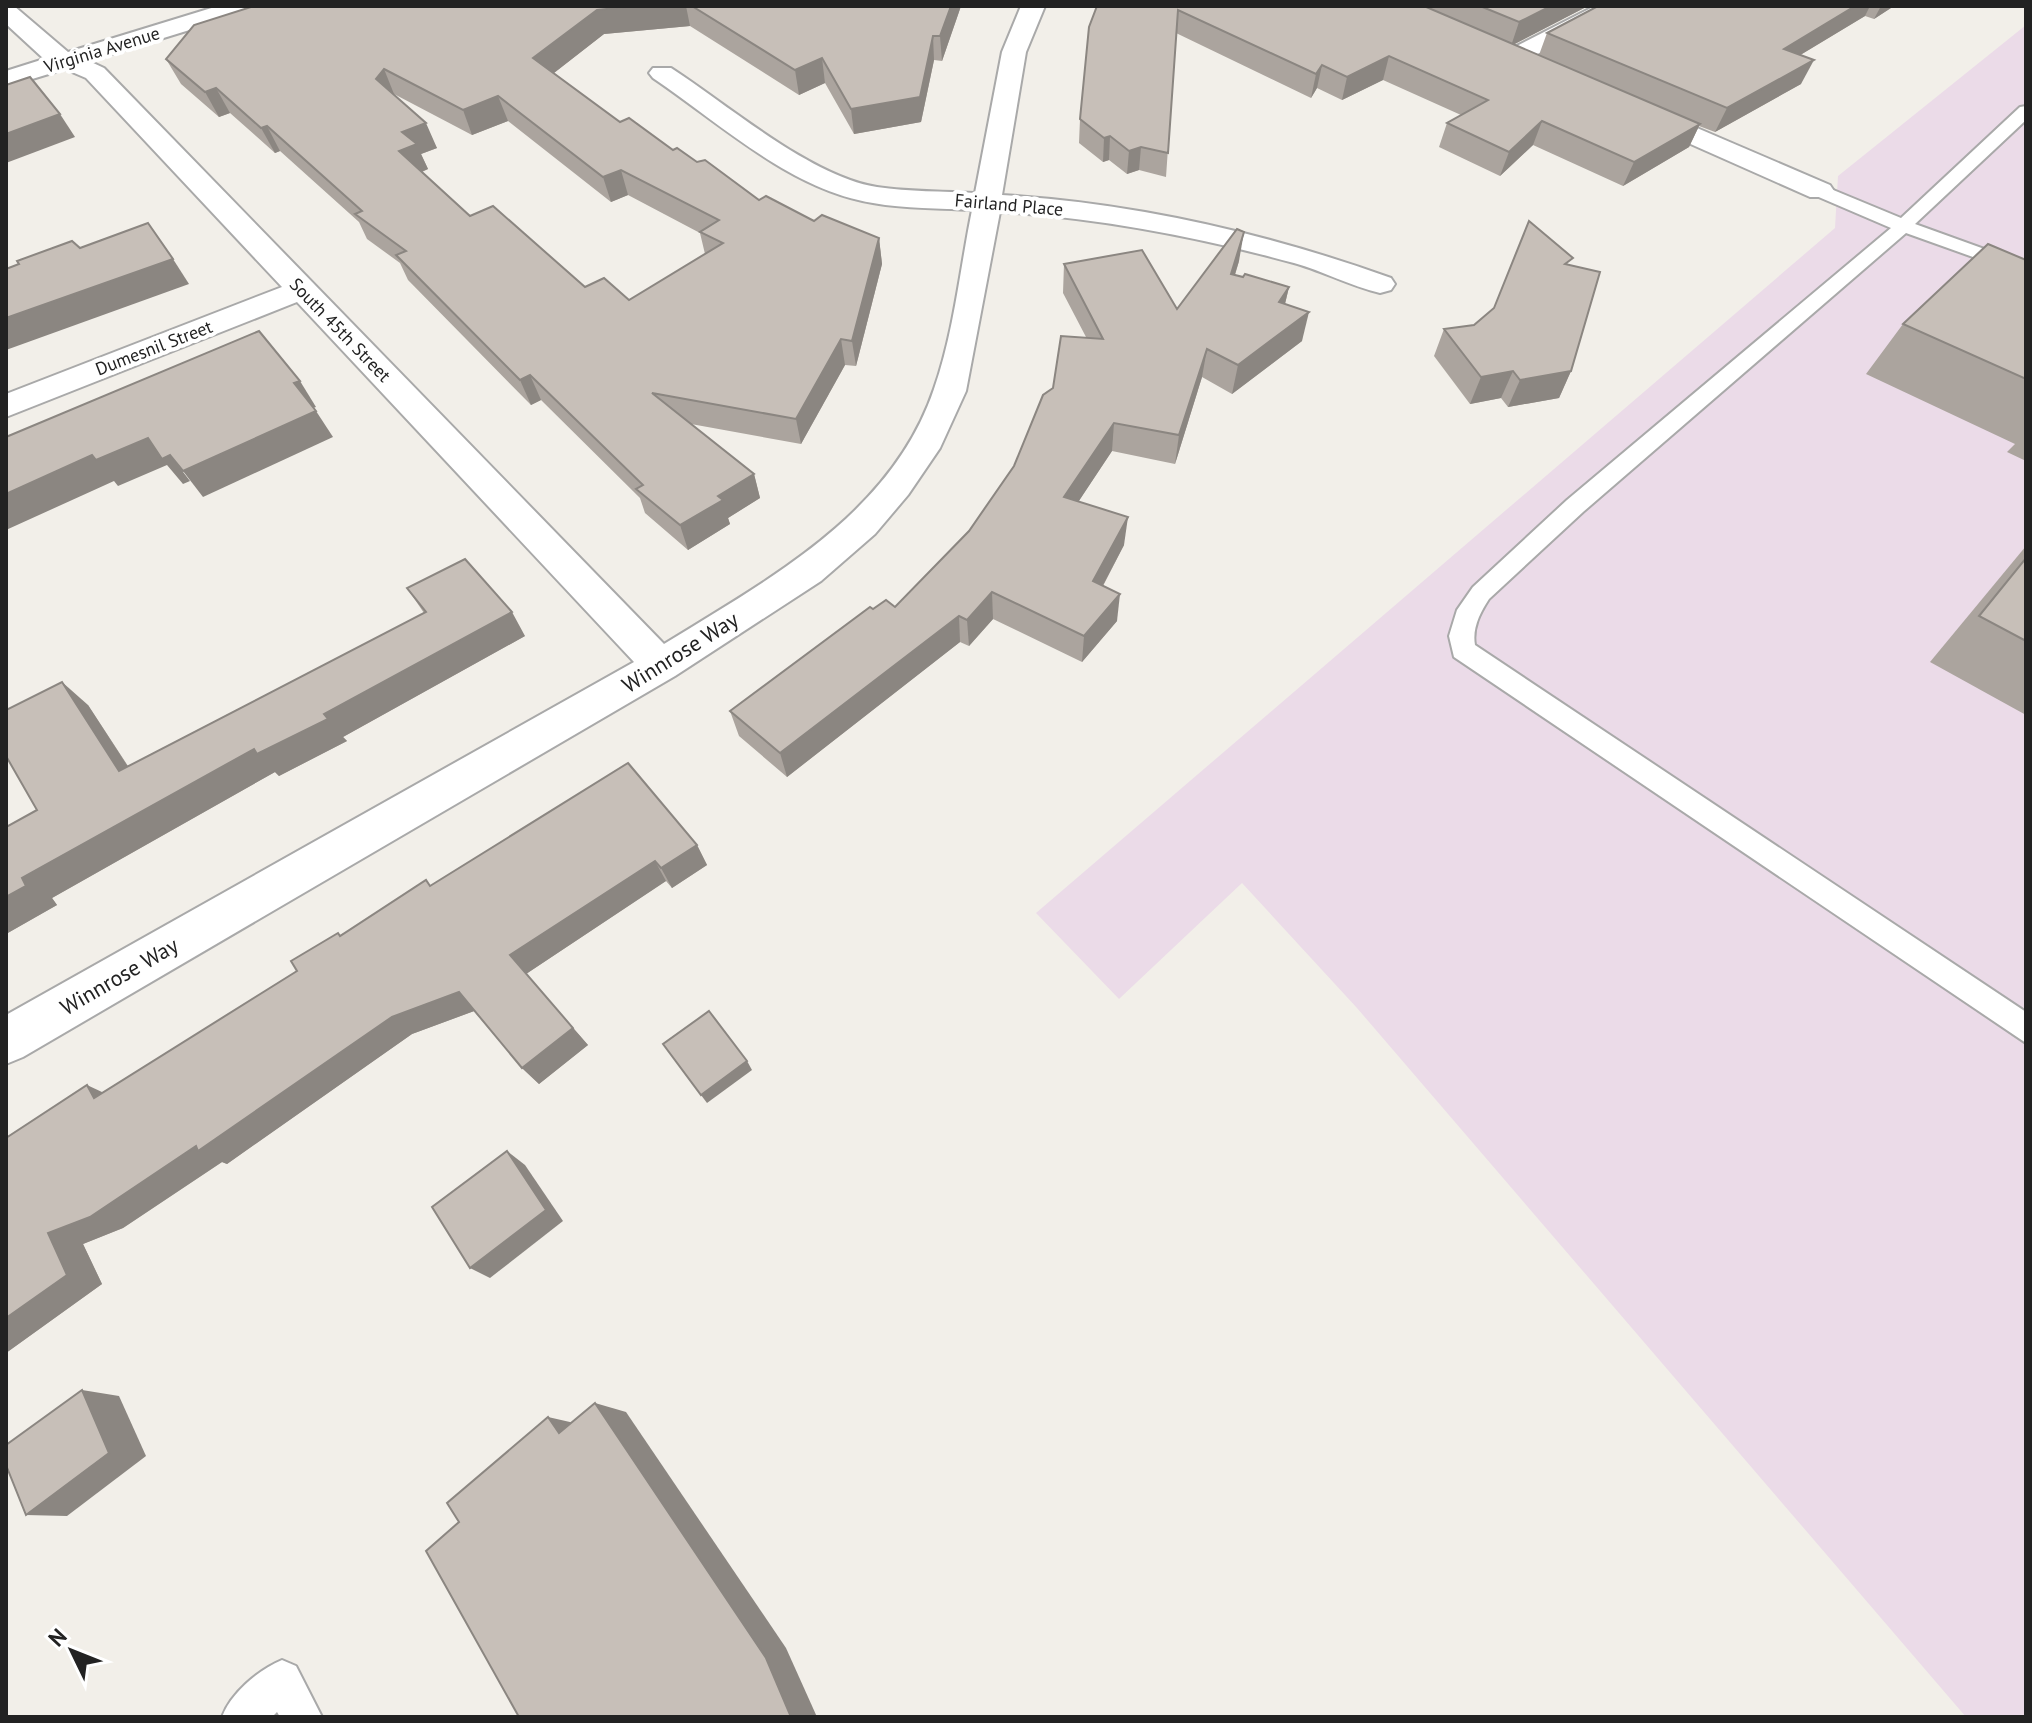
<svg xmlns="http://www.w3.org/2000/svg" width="2032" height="1723" font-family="'PT Sans',sans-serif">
<rect width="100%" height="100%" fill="#f2efe9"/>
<!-- industrial -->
<path fill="#ebdbe8" d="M2026,25V1717H1966L1357,1008L1242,883L1119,999L1036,913L1835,228L1838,176Z"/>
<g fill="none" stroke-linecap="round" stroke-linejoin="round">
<defs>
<g id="lane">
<path d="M2026,106V120L1915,224L2026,264V276L1906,233L1583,512L1489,599C1480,613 1472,628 1475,645L2026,1012V1043L1454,657L1449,636L1457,610L1473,587L1567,500L1891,228L1814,195V187H1826L1901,218L2020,107Z"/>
<path d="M282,1660L296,1666L322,1717H280L277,1712L272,1717H222C231,1693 258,1670 282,1660Z"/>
</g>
<g id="street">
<path d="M6,6H14L68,52L218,6H255L251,11L89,61L104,68L664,644C769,579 892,514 934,389C954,332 960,269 972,210C939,208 905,209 873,203C790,190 720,123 653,78L649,73L653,68H671C727,104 811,177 877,187C909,192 943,191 975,193L1002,52L1021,6H1045L1026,52L1002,195C1134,203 1266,233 1391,278L1395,284L1391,290L1380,293C1350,286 1323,271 1294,263C1198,237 1099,218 1000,212L966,391L940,448L908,495L875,534L821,581L675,676L23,1057L6,1064V1015L634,662L297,302L6,417V394L282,287L86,78L65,69L6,87V71L44,59L6,24Z"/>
<path d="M1595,6H1625L1523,62L1514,64L1502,57L1505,52Z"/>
<path d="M1641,104L1830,185L1834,191L1830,197H1810L1632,118L1628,112L1632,106Z"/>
</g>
</defs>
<!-- lane casing -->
<use href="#lane" stroke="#a9a9a9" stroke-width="4"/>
<!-- street casing -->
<use href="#street" stroke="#a9a9a9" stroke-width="4"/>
<!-- lane -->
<use href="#lane" fill="#fff" fill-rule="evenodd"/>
<!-- street -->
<use href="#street" fill="#fff" fill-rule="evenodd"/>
</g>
<!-- wall -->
<g fill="#aba49e" fill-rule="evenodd">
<path d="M254,6H961L942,61L934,60L921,122L854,134L825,83L799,95L690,26L604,34L554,73L620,122L697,162L759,200L814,221L879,238L882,264L856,366L845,365L801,444L691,424L754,474L760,498L728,518L730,524L688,550L645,513L640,498L541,400L531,405L408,280L400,263L367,239L359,222L280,151L275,153L230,113L219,117L181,84L166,59ZM394,94L472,135L508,121L611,202L628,195L700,233L705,254L629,300L585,287L470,216L422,172L428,169L421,154L437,148L394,95Z"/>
<path d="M1097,6H1588L1514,44L1539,55L1547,33L1598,6H1894L1874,19L1865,16L1800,55L1801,84L1715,132L1699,126L1689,147L1623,186L1533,145L1500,176L1439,147L1447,123L1461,115L1383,80L1342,100L1317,88L1311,98L1176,33L1166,177L1139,170L1127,174L1109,160L1103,162L1079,143L1080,119Z"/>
<path d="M2026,260V461L2007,452L2015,444L1866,374L1903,324Z"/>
<path d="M1239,261L1235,275L1289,287L1285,304L1302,341L1232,394L1202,377L1175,464L1112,451L1078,502L1124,545L1103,586L1117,621L1082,662L993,619L969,646L960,642L787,777L739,736L730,711L873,609L895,607L969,531L1014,466L1053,388L1086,337L1063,293L1064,264L1177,309Z"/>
<path d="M1570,265L1571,371L1559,398L1508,407L1501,398L1470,404L1434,356L1444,329L1474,325Z"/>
<path d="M2026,546V715L1930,662Z"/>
<path d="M407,588L525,636L343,737L347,741L279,776L275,772L52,898L57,905L6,934L37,810L88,705L128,766L424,613Z"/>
<path d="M697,845L707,865L672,888L666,881L526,974L588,1045L539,1084L522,1068L474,1011L412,1034L227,1164L222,1162L123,1228L83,1244L102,1284L6,1353V1138L103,1092L297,971L340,935L431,886Z"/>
</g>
<!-- shaded-wall -->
<g fill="#8b8681">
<path d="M635,6H686L690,26L604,34L541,83L533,58L597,10Z"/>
<path d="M951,6H961L942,61L940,36Z"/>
<path d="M1551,6H1588L1511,46L1519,22Z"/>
<path d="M1855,6H1870L1865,16L1772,72L1784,49Z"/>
<path d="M1881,6H1894L1874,19Z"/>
<path d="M933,36L934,60L921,122L854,134L851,109Z"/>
<path d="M1389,56L1383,80L1342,100L1347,77Z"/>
<path d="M822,58L825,83L799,95L795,70Z"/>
<path d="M1814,60L1801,84L1715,132L1727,108Z"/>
<path d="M1322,65L1317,88L1311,98L1316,74Z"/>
<path d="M384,69L394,94L387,104L376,79Z"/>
<path d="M216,88L230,113L219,117L205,92Z"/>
<path d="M498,96L508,121L472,135L463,110Z"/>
<path d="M60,114L75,137L6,163V134Z"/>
<path d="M1542,121L1533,145L1500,176L1509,152Z"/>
<path d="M426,123L437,148L421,154L428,169L411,176L399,151L402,132Z"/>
<path d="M1700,124L1689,147L1623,186L1634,162Z"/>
<path d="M267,126L280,151L275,153L261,128Z"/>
<path d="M1110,136L1109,160L1103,162L1104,138Z"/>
<path d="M1141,147L1139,170L1127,174L1129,151Z"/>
<path d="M621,170L628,195L611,202L603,177Z"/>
<path d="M1244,232L1239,261L1226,303L1231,274Z"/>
<path d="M879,238L882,264L856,366L852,341Z"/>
<path d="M173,259L189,284L6,350V318Z"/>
<path d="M1289,287L1282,316L1279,302Z"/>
<path d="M1309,312L1302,341L1232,394L1238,365Z"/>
<path d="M841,339L845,365L801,444L796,419Z"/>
<path d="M1207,349L1202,377L1175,464L1179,435Z"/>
<path d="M1513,371L1501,398L1470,404L1481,377Z"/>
<path d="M1571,371L1559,398L1508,407L1520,380Z"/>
<path d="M530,375L541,400L531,405L520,380Z"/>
<path d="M300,381L316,407L310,409L294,383Z"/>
<path d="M316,411L333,437L203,497L183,471Z"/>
<path d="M1114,423L1112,451L1063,525L1064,497Z"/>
<path d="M148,438L170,455L190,481L183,484L167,465L118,486L114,481L6,530V494L92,455Z"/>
<path d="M754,474L760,498L728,518L730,524L688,550L680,525L718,496Z"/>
<path d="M1128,517L1124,545L1091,608L1093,581Z"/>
<path d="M992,592L993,619L969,646L967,620Z"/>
<path d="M1120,594L1117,621L1082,662L1084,636Z"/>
<path d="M512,612L525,636L343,737L347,741L279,776L275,772L52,898L57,905L6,934V897L22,878L254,749L324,714Z"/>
<path d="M959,616L960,642L787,777L780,753Z"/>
<path d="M62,682L88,705L145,793L119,771Z"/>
<path d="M697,845L707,865L672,888L661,868Z"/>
<path d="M655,861L666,881L526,974L588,1045L539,1084L522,1068L510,955Z"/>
<path d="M459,992L477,1010L412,1034L227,1164L222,1162L123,1228L83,1244L102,1284L6,1353V1318L48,1233L392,1017Z"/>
<path d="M747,1061L752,1070L707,1103L701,1095Z"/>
<path d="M87,1085L119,1100L94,1098Z"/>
<path d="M507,1151L525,1165L563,1221L490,1278L470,1268Z"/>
<path d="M82,1390L119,1396L146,1456L67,1516L26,1515Z"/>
<path d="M595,1403L626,1412L786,1648L817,1717H791Z"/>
<path d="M548,1417L583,1425L559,1433Z"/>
</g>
<!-- building -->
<g fill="#c7bfb8" stroke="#8b8681" stroke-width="2" fill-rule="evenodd">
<path d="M254,6H635L597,10L533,58L620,122L629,118L673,150L677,148L697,162L705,160L759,200L766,196L814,221L822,215L879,238L852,341L841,339L796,419L652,393L754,474L718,496L723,500L680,525L636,489L643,485L530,375L520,380L396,255L406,251L355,214L362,211L267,126L261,128L216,88L205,92L166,59L194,25ZM384,69L463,110L498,96L603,177L621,170L719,220L700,232L723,243L629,300L604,278L585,287L493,206L470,216L399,151L417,144L402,132L426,123L376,79Z"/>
<path d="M692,6H951L940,36H933L920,97L851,109L822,58L795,70Z"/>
<path d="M1097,6H1424L1700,124L1634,162L1542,121L1509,152L1447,123L1488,100L1389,56L1347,77L1322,65L1316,74L1178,10L1168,153L1141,147L1129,151L1110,136L1104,138L1080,119L1089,27Z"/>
<path d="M1480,6H1551L1519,22Z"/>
<path d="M1598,6H1855L1784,49L1814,60L1727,108L1547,33Z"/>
<path d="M30,77L60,114L6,134V85Z"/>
<path d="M1529,221L1573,258L1565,264L1600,272L1571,371L1520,380L1513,371L1481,377L1444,329L1474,325L1494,308Z"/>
<path d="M148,223L173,259L6,318V269L19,264L17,261L72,241L80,248Z"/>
<path d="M1237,229L1244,232L1231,274L1243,277L1245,274L1289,287L1279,302L1309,312L1238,365L1207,349L1179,435L1114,423L1064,497L1128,517L1093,581L1120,594L1084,636L992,592L967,620L959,616L780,753L730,711L870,607L873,609L886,600L895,607L969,531L1014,466L1043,395L1053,388L1061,336L1103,339L1064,264L1142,250L1177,309Z"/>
<path d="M1988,244L2026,260V379L1903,324Z"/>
<path d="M259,331L300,381L294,383L316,411L183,471L170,455L162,459L148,438L96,460L92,455L6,494V437Z"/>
<path d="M2026,558V641L1979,616Z"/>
<path d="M465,559L512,612L324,714L328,719L257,754L254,749L22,878L26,886L6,897V827L37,810L6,756V710L62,682L119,771L426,612L407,588Z"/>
<path d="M628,763L697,845L661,868L655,861L510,955L573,1028L522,1068L459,992L392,1017L198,1151L196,1146L90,1217L48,1233L67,1275L6,1318V1138L87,1085L94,1098L297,971L291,961L338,933L340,936L426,880L430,886Z"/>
<path d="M709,1011L747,1061L701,1095L663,1044Z"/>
<path d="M507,1151L546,1210L470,1268L432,1207Z"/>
<path d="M82,1390L109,1453L26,1515L6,1465V1445Z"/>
<path d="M595,1403L766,1658L791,1717H519L426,1551L459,1522L447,1503L548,1417L559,1433Z"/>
</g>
<g text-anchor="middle" stroke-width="8" stroke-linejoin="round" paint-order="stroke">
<!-- far-street labels -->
<g font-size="18" fill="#222" stroke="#fff">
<text transform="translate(102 50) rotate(-17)" y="6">Virginia Avenue</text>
<text transform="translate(1009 205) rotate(5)" y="6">Fairland Place</text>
<text transform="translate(340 330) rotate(46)" y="6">South 45th Street</text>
<text transform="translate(154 348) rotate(-21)" y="6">Dumesnil Street</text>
</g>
<!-- street labels -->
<g font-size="22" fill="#222" stroke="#fff">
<text transform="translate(680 652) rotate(-32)" y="8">Winnrose Way</text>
<text transform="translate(119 976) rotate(-30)" y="8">Winnrose Way</text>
</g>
</g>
<!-- border -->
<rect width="2032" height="1723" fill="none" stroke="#222222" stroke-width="16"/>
<!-- north arrow -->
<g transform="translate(72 1651) rotate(313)" stroke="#ffffff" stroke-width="6" paint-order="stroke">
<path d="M0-6L14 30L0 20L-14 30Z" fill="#222222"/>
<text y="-12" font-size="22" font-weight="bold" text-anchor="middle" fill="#222222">N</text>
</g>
</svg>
